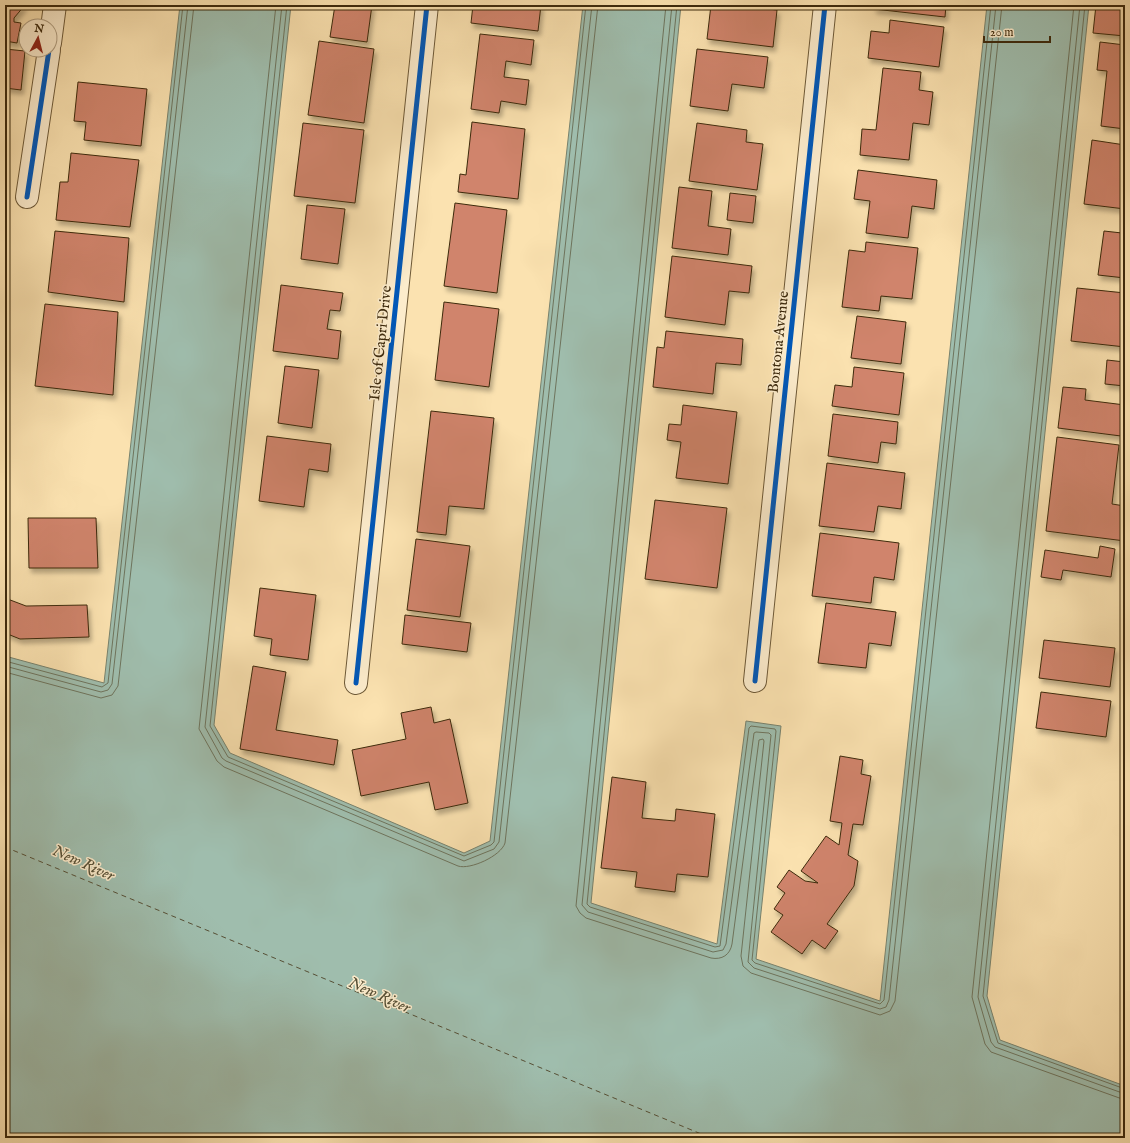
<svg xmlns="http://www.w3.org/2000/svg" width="1130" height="1143" font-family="'IM FELL English',serif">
<defs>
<filter id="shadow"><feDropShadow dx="2.5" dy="4.5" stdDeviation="2" flood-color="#0004"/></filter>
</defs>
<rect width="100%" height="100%" fill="#fbe2b0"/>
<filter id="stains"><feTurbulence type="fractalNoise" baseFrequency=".005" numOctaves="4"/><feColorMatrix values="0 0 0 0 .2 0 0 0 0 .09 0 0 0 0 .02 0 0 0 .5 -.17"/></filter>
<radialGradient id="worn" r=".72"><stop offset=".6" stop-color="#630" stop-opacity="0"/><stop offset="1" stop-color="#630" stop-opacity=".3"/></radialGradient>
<!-- water -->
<path fill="#9fbdad" stroke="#78826d" d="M180,5H291L214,725L230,753L464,853L490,841L583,5H681L591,903L717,944L746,721L781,726L756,959L880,1001L987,5H1089L987,996L1000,1040L1125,1086V1138H5V656L104,683Z"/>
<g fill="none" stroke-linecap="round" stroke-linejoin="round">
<!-- shore -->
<g stroke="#6e745d" stroke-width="1">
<path d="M276,5L199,729L217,761L224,767L458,866C470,870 501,856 505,843L598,5"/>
<path d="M282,5L205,727L222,758L226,761L464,861L494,849L499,842L592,5"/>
<path d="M287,5L210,726L228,757L464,856L491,845L494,842L586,5"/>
<path d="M666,5L576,906L580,913L586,918L711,958C722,960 730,955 732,944L759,740L763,739L764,741L741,956L743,966L751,973L880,1015L890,1011L895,1001L1002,5"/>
<path d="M672,5L582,905L588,912L713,952L723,950L726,944L754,733L756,732L769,733L771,735L748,962L754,968L880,1009L886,1007L889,1000L996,5"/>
<path d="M677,5L587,904L590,907L715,947L720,946L749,728L751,726L775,729L776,731L752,960L755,963L880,1004L884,1000L991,5"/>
<path d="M1074,5L972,997L985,1044L991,1052L1125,1100"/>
<path d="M1080,5L978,997L991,1042L995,1047L1125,1094"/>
<path d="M1085,5L983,996L998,1043L1125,1089"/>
<path d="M5,661L102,687L108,683L183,5"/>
<path d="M5,666L101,692L108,690L112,684L188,5"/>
<path d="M5,672L101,698L112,695L118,686L194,5"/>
</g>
<!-- ferry -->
<path stroke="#564f35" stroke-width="1" stroke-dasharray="5 4" stroke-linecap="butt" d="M5,847L711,1138"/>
</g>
<!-- building -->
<g fill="#d0846c" stroke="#3d2a0d" filter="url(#shadow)">
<path d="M5,5H25L14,18V22L21,23L17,43L5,41Z"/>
<path d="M335,5H372L367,42L330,37Z"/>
<path d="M473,5H541L538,31L471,23Z"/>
<path d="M711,5H735L777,10L773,47L707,39Z"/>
<path d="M874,5H946L945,17L874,9Z"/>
<path d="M1096,5H1125V36L1093,33Z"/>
<path d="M890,20L944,27L939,67L868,58L871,31L889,33Z"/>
<path d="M480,34L534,40L531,65L506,61L504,77L529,80L526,105L501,101L499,113L471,109Z"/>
<path d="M319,41L374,49L364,123L308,115Z"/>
<path d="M1100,42L1125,45V129L1101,126L1107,71L1097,70Z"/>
<path d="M5,49L25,51L21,90L5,88Z"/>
<path d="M697,49L768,57L764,88L732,84L728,111L690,106Z"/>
<path d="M883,68L921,72L919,90L933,92L929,125L913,123L909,160L860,155L862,129L876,130Z"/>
<path d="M78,82L147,89L141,146L84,140L86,122L74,121Z"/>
<path d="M472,122L525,129L518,199L458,192L460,174L466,175Z"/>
<path d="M303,123L364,130L355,203L294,196Z"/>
<path d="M697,123L747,130L746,142L763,144L757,190L689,181Z"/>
<path d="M1092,140L1125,145V209L1084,204Z"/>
<path d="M71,153L139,160L130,227L56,220L60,182H68Z"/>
<path d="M858,170L937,180L934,209L912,206L908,238L866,233L870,201L854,199Z"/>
<path d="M679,187L712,191L708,226L731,229L728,255L672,248Z"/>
<path d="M730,193L756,196L753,223L727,220Z"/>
<path d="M455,203L507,210L497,293L444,286Z"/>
<path d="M307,205L345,209L338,264L301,259Z"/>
<path d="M1124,217L1125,278L1098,275L1104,231L1122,233Z"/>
<path d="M55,231L129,238L124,302L48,292Z"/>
<path d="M866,242L918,248L912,299L881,296L879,311L842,307L849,250L865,252Z"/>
<path d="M672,256L752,266L749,293L729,291L725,325L665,317Z"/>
<path d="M281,285L343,293L340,311L330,310L327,329L341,331L338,359L273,351Z"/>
<path d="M1077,288L1125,293V347L1071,341Z"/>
<path d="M444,302L499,309L489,387L435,380Z"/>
<path d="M45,304L118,312L113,395L35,386Z"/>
<path d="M857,316L906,322L901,364L851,358Z"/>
<path d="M666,331L743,339L741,365L716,363L713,394L653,387L657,347L664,348Z"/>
<path d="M1107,360L1125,362V386L1105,384Z"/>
<path d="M285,366L319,370L312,428L278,423Z"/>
<path d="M854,367L904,373L899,415L832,406L835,385L852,387Z"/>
<path d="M1063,387L1086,389L1085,400L1125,405L1121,436L1058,428Z"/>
<path d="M683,405L737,412L728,484L676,478L681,442L667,440L669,424L681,425Z"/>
<path d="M431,411L494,418L484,509L449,506L446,535L417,532Z"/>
<path d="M833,414L898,422L896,444L881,442L878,463L828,456Z"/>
<path d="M267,436L331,444L328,472L309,469L304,507L259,501Z"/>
<path d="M1057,437L1119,445L1112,504L1125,506V541L1046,531Z"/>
<path d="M827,463L905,473L901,509L878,506L874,532L819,526Z"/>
<path d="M655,500L727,508L717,588L645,579Z"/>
<path d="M28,518H96L98,568H29Z"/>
<path d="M820,533L899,543L894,580L874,577L871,603L812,596Z"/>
<path d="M416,539L470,546L460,617L407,610Z"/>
<path d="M1100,546L1115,549L1111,577L1063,570L1061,580L1041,577L1045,550L1098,558Z"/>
<path d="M260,588L316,595L308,660L270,655L272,639L254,636Z"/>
<path d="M5,598L26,606L87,605L89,637L20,639L5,633Z"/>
<path d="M826,603L896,612L891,646L869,643L866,668L818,663Z"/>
<path d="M405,615L471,623L467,652L402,644Z"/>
<path d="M1044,640L1115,648L1110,687L1039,678Z"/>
<path d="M253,666L286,672L276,730L338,740L334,765L240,749Z"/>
<path d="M1041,692L1111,701L1106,737L1036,728Z"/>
<path d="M431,707L434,723L450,719L468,803L435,810L429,782L361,796L352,750L406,739L401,713Z"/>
<path d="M840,756L863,760L861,774L871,776L863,825L853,824L848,855L858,861L854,886L827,924L838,931L825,949L812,940L802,954L771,932L783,915L774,909L785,893L777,887L789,870L805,881L818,883L801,871L826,836L839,845L842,823L830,821Z"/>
<path d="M612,777L646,782L642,818L675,821L676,809L715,814L708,877L677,874L675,892L635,887L637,872L601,868Z"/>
</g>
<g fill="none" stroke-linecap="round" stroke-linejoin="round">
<defs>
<g id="minor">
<path d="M50,43L55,5"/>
<path d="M27,197L49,50"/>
<path d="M755,681L825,5"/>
<path d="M356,683L427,5"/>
</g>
</defs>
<!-- minor casing -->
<use href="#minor" stroke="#6c5836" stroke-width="24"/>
<!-- minor -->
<use href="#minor" stroke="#fceccc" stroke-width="22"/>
<defs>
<g id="cycleway">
<path d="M27,197L49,50"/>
<path d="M755,681L825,5"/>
<path d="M356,683L427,5"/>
</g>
</defs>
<!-- cycleway casing -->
<use href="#cycleway" stroke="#fceccc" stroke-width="8"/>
<!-- cycleway -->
<use href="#cycleway" stroke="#0057b8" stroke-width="5"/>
</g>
<g text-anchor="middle" stroke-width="3" stroke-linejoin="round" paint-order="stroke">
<!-- street labels -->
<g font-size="15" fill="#3d2a0d" stroke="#fceccc">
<text transform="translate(778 342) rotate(-84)" y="5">Bontona Avenue</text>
<text transform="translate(380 343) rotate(-84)" y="5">Isle of Capri Drive</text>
</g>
<!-- water labels -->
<g font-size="16" font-style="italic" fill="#564f35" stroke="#fceccc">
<text transform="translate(84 862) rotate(24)" y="6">New River</text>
<text transform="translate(380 994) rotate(24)" y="6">New River</text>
</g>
</g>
<!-- margin -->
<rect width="1130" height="1143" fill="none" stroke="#fbe2b0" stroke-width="20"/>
<rect x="6" y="6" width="1118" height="1131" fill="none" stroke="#3d2a0d" stroke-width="2"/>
<rect x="10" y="10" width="1110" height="1123" fill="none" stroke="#3d2a0d"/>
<!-- north arrow -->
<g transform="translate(38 38) rotate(7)"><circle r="19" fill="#fceccc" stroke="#b09e80"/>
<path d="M0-3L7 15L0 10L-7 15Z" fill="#8f2418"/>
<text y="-6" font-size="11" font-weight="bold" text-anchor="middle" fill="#3d2a0d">N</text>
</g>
<!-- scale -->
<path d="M984 36v6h66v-6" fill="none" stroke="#3d2a0d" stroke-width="2"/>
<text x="990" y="36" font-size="12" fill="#3d2a0d" stroke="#fceccc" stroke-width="3" paint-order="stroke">20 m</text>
<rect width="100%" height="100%" filter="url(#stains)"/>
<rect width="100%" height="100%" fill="url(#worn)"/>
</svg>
